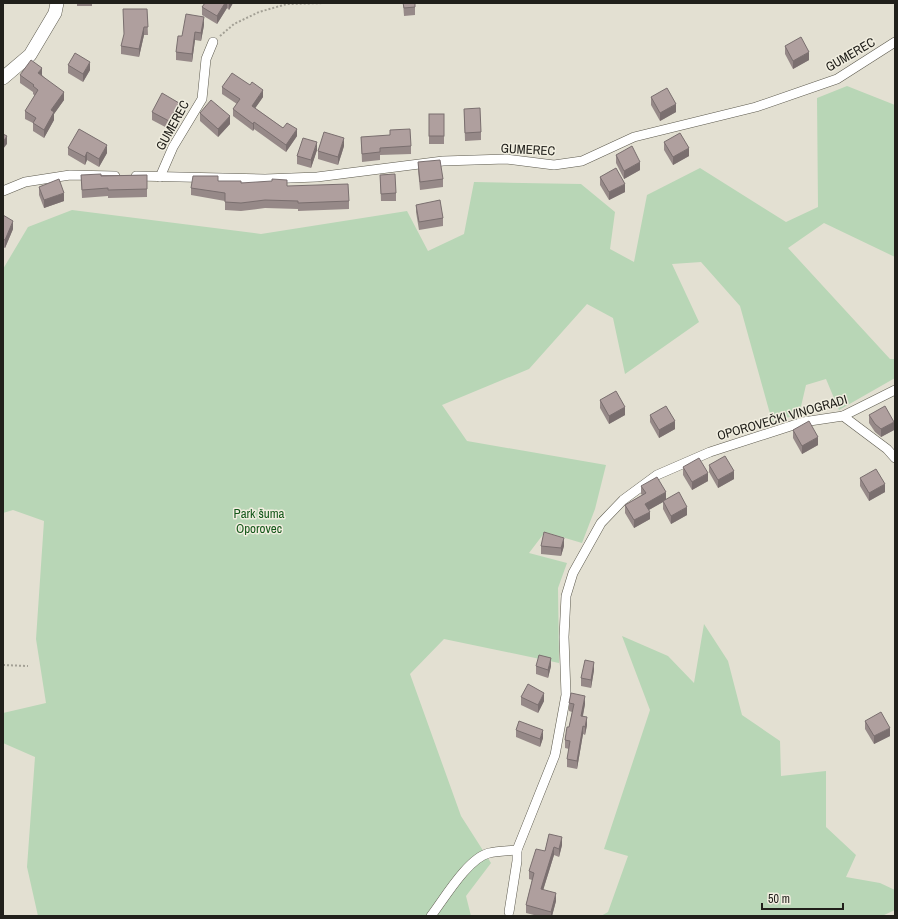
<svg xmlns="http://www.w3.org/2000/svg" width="898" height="919" font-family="'Archivo Narrow',sans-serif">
<rect width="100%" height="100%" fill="#e3e0d2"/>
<!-- green -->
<g fill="#b8d6b6">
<path d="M847,86L895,105V257L824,223L788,248L890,359H895V378L839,410L826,379L806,385L799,415L772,421L740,306L701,262L672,264L699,322L625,374L613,318L587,304L529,369L442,405L467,441L606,465L595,509L582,543L545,532L529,553L567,563L558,588L559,663L444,639L410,674L461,816L491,863L466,896L471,916H38L27,867L35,757L3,743V713L46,703L36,639L44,521L13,510L3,513V269L28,227L72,210L261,234L407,211L428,251L464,234L474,182L581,184L615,212L610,249L634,262L647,195L700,168L786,222L818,207L817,98Z"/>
<path d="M704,624L728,661L742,715L780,741L781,776L826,771V827L856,855L846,877L880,883L895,890V910L882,916H601L608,912L628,856L604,849L650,710L622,636L668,656L694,683Z"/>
</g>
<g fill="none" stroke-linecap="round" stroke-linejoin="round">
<defs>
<g id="street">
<path d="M136,176L265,179L317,177L443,161L506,159L554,165L582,161L634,137L756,107L837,79L895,42"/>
<path d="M160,177L173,147L202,99L206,59L213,42"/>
<path d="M3,191L25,182L70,175L115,176"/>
<path d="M843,416L887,449L895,458"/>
<path d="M509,912L517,861V850"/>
<path d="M431,916C444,899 468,858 489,853C498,851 508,851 517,850L555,755L566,695L564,637L566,596L573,573L601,523L623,500L657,475L710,452L803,422L843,416L895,390"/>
</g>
<path id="secondary" d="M3,78L30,55L55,13L57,3"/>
</defs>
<!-- street casing -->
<use href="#street" stroke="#5c594d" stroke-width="10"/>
<!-- secondary casing -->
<use href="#secondary" stroke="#5c594d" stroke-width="14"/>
<!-- path -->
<g stroke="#a3a095" stroke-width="2" stroke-dasharray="2 2" stroke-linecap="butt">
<path d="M220,36L234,24L259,12L287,4L326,3"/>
<path d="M3,665L28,666"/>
</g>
<!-- street -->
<use href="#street" stroke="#fff" stroke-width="9"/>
<!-- secondary -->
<use href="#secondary" stroke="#fff" stroke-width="13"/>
</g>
<!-- wall -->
<g fill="#968988">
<rect x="77" y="3" width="15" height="3"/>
<path d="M205,3H233L229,10L227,8L217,24L202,15V7Z"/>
<path d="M403,3H415V15L404,16Z"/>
<path d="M147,9L148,35H144L139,57L121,54V46Z"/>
<path d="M204,25L201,41L195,40L192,62L176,60V52L182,36Z"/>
<path d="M785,46L809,60L793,69L785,54Z"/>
<path d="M68,65L90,70L83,82L68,73Z"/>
<path d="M20,75H42L64,100L54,114V120L44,138L33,131V123L25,119V111L35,96L33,94V92L20,83Z"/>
<path d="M222,87L263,97L255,108L283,128L297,136L286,152L254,129L253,131L233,116V109L237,104L222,94Z"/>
<path d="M651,97L676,112L660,121L651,105Z"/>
<path d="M464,109L481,132V140L465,141Z"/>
<path d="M179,111L169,129L152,120V112Z"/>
<path d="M200,113L230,124L218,137L200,121Z"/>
<rect x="429" y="114" width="15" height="30"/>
<path d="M361,137L411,146V154L380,155V160L362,162Z"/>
<path d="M664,142L689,156L673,165L664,150Z"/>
<path d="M344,146L338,165L318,159V151Z"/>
<path d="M68,148L107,153L99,167L87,160L85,165L68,155Z"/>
<path d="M317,150L311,168L297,164V156Z"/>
<path d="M616,155L640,170L624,179L616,163Z"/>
<path d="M418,162L443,179V187L420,190L418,170Z"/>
<path d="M81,175H147V197L108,198V196L82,198Z"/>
<path d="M380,175L396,193V201H381Z"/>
<path d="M600,177L625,192L609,200L600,185Z"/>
<path d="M218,181L287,186L349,201V209L298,211V209L265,208L241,211L225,210V201L191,195V188Z"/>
<path d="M39,187L64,201L44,208L39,195Z"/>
<path d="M416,205L443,218V226L419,230L416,212Z"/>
<path d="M3,215L13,229L5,248L3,247Z"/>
<path d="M600,400L625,415L609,424L600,408Z"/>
<path d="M650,415L675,429L659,438L650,422Z"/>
<path d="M869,415L894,430L881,437L875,432L869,423Z"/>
<path d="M793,430L818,445L802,454L793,438Z"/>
<path d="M709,465L734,479L718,488L709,472Z"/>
<path d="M683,467L708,481L692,490L683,475Z"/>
<path d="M860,478L885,492L869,501L860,486Z"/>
<path d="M641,486L666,499L687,515L671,524L663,509V502L649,510L650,519L634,528L625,513V505L642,495L641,494Z"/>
<path d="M541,546H564L561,556L541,554Z"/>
<path d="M536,666H551L548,678L536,674Z"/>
<path d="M594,670L591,688L581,686V678Z"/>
<path d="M521,697L544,701L538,713L521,705Z"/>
<path d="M569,703L585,704L583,716L587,725L585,735L583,734L577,769L567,767V759L569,749L565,748V740L569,727L572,712L569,711Z"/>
<path d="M865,721L890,736L874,744L865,729Z"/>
<path d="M516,730L543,738L540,747L516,737Z"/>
<path d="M549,834L562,845L559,857L554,855L543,890L556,901L552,916H538L526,913V905L532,880L529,879V871L545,851Z"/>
</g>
<!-- shaded-wall -->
<g fill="#7a6f6f">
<path d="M225,3H227V8L217,24V16Z"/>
<path d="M229,3H233L229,10Z"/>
<path d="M204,17V25L201,41V33Z"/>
<path d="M144,27V35L139,57V49Z"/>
<path d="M195,32V40L192,62V54Z"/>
<path d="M809,52V60L793,69V61Z"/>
<path d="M90,62V70L83,82V74Z"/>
<path d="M42,68V76L38,73Z"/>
<path d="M263,90V97L252,113V106Z"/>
<path d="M64,92V100L54,114V120L44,138V130L51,110Z"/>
<path d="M179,103V111L169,129V121Z"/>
<path d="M676,104V112L660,121V113Z"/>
<path d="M230,116V124L218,137V129Z"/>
<path d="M254,122V129L253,131V124Z"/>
<path d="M297,129V136L286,152V145Z"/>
<path d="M7,136V144L3,149V142Z"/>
<path d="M344,138V146L338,165V157Z"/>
<path d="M317,142V150L311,168V160Z"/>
<path d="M107,145V153L99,167V159Z"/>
<path d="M689,148V156L673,165V157Z"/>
<path d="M87,152V160L85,165V157Z"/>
<path d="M640,162V170L624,179V171Z"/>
<path d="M625,184V192L609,200V192Z"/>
<path d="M64,193V201L44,208V200Z"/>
<path d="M13,221V229L5,248V240Z"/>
<path d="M625,407V415L609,424V416Z"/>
<path d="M675,421V429L659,438V430Z"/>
<path d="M894,422V430L881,437V429Z"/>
<path d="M818,437V445L802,454V446Z"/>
<path d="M734,471V479L718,488V480Z"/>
<path d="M708,473V481L692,490V482Z"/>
<path d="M885,484V492L869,501V493Z"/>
<path d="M666,492V500L663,501V502L645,512V504Z"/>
<path d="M687,507V515L671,524V516Z"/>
<path d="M650,512V519L634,528V520Z"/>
<path d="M564,538V546L561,556V548Z"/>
<path d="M551,658V666L548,678V670Z"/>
<path d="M594,662V670L591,688V680Z"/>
<path d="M544,693V701L538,713V705Z"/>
<path d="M585,696V704L581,724V716Z"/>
<path d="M587,717V725L585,735V727Z"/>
<path d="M583,726V734L577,769V761Z"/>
<path d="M890,728V736L874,744V736Z"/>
<path d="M543,730V738L540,747V739Z"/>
<path d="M562,837V845L559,857V849Z"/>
<path d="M554,847V855L541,897V889Z"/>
<path d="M556,893V901L552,916H551V912Z"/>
</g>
<!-- building -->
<g fill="#af9f9e" stroke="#7a6f6f">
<path d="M205,3H225L217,16L202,7Z"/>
<path d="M403,3H415V7L404,8Z"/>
<path d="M123,9H147L148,27H144L139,49L121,46L124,34Z"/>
<path d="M186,14L204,17L201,33L195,32L192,54L176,52L178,36H182Z"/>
<path d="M801,37L809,52L793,61L785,46Z"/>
<path d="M75,53L90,62L83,74L68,65Z"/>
<path d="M31,60L42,68L38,73L64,92L51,110L54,112L44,130L33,123L36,118L25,111L38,90L33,86L34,85L20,75Z"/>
<path d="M232,73L250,85L252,82L263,90L252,106L283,128L287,123L297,129L286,145L254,122L253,124L233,109L240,99L222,87Z"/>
<path d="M667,88L676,104L660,113L651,97Z"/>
<path d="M162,93L179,103L169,121L152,112Z"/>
<path d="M211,100L230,116L218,129L200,113Z"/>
<path d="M480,108L481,132L465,133L464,109Z"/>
<rect x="429" y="114" width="15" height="22"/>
<path d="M79,129L107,145L99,159L87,152L85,157L68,148Z"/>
<path d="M410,129L411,146L380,148V152L362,154L361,137L390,135V130Z"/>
<path d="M324,132L344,138L338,157L318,151Z"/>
<path d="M680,133L689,148L673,157L664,142Z"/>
<path d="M3,134L7,136L3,142Z"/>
<path d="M303,138L317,142L311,160L297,156Z"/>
<path d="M632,146L640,162L624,171L616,155Z"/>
<path d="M440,160L443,179L420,182L418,162Z"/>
<path d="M616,168L625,184L609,192L600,177Z"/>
<path d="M101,174V176L147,175V189L108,190V188L82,190L81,175Z"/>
<path d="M395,174L396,193L381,194L380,175Z"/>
<path d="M193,176H218V181H241V183L272,181V179L287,180V186L348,184L349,201L298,203V201L265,200L241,203L225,202V193L191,188Z"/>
<path d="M59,179L64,193L44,200L39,187Z"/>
<path d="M440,200L443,218L419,222L416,205Z"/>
<path d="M3,215L13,221L5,240L3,239Z"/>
<path d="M616,391L625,407L609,416L600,400Z"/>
<path d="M666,406L675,421L659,430L650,415Z"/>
<path d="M885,406L894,422L881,429L875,424L869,415Z"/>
<path d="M809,421L818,437L802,446L793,430Z"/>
<path d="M725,456L734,471L718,480L709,465Z"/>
<path d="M699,458L708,473L692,482L683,467Z"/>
<path d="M876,469L885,484L869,493L860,478Z"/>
<path d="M657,477L666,492L645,504L650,512L634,520L625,505L646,493L641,486Z"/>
<path d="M679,492L687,507L671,516L663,501Z"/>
<path d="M544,532L564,538L561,548L541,546Z"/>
<path d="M539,655L551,658L548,670L536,666Z"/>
<path d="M585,660L594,662L591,680L581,678Z"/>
<path d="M528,684L544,693L538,705L521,697Z"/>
<path d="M571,693L585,696L581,716L587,717L585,727L583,726L577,761L567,759L570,741L565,740L567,727H569L574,704L569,703Z"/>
<path d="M881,712L890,728L874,736L865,721Z"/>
<path d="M519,721L543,730L540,739L516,730Z"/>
<path d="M549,834L562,837L559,849L554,847L541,889L556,893L551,912L526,905L534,873L529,871L536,849L545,851Z"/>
</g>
<g text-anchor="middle" stroke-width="3" stroke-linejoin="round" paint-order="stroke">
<!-- street labels -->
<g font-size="13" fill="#21201b" stroke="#f0eddf">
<text transform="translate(850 54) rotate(-30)" y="5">GUMEREC</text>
<text transform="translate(172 125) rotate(-61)" y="5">GUMEREC</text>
<text transform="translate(528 149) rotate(3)" y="5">GUMEREC</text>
<text transform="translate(782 417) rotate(-16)" y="5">OPOROVEČKI VINOGRADI</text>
</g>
<!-- park labels -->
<g font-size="13" fill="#15581a" stroke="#f0eddf">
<text x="259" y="518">Park šuma<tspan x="259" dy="15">Oporovec</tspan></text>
</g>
</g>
<!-- border -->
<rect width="898" height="919" fill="none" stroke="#21201b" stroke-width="8"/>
<!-- scale -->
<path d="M762 903v6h81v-6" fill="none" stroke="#21201b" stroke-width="2"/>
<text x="768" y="903" font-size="12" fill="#21201b" stroke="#f0eddf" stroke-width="3" paint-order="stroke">50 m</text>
</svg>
